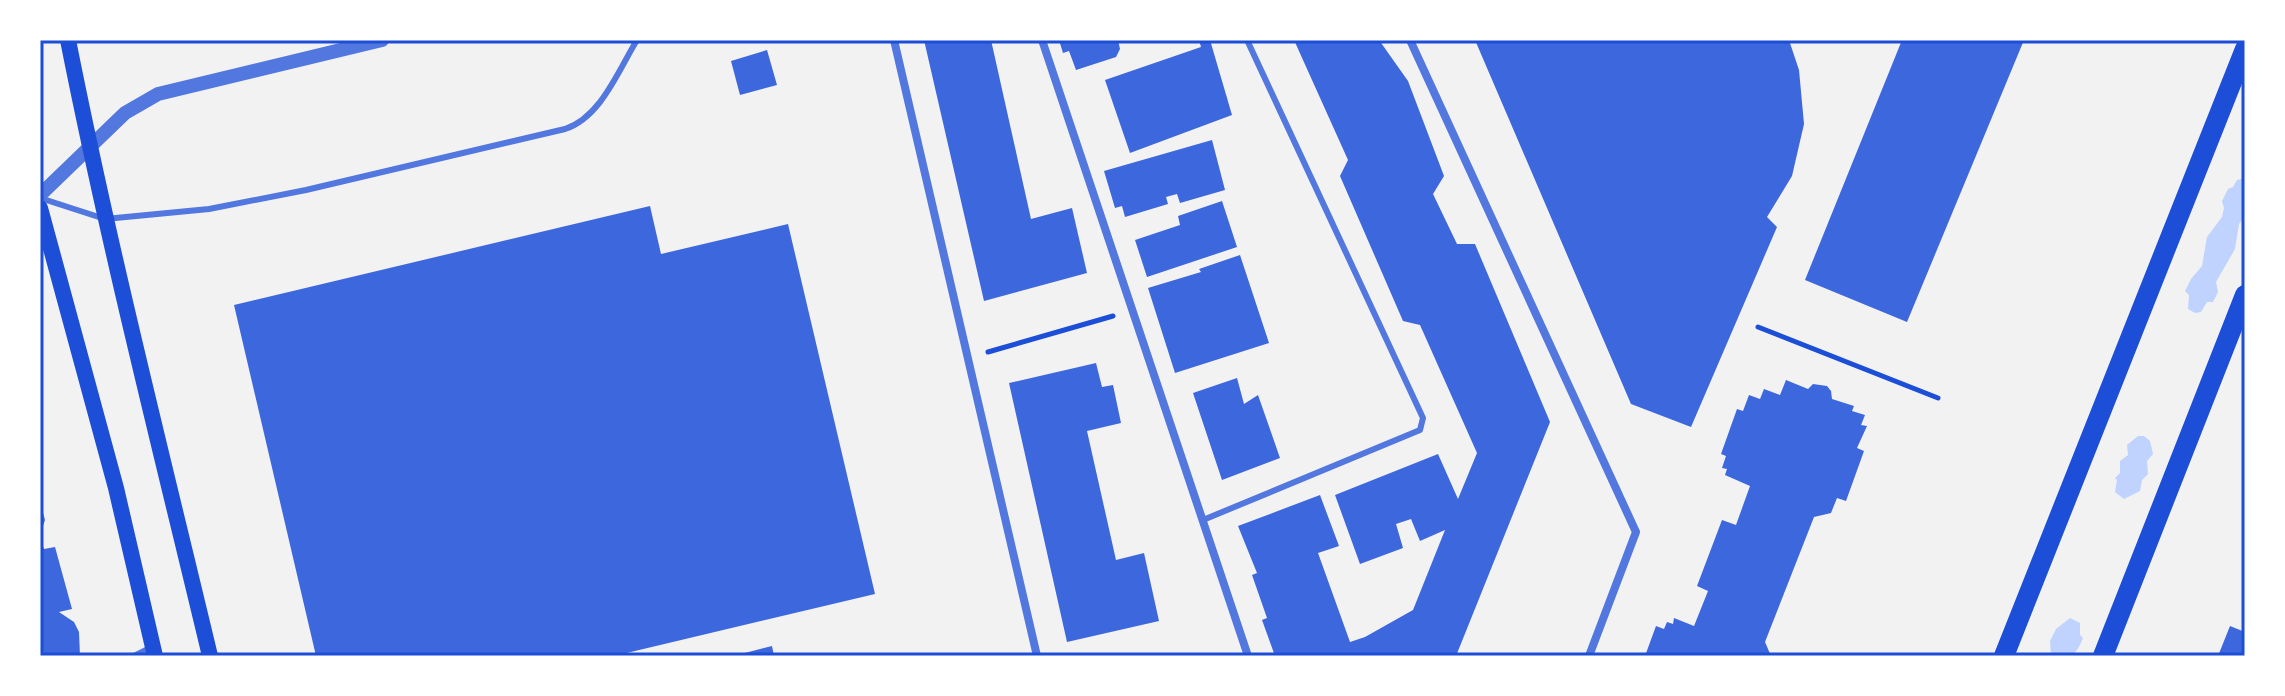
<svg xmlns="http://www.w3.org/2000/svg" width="2285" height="696" font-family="'PT Sans Narrow',sans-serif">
<rect width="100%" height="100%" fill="#f2f2f2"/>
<!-- water -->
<g fill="#bfd3fe">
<path d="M2245,178V216L2239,224L2235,249L2216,282L2218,292L2213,302H2207L2201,312L2195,313L2188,309L2189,295L2185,291L2191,279L2202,266L2207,237L2222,217L2224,208L2222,201L2228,189L2233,187L2237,180Z"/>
<path d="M2138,436H2144L2150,441L2153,454L2147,461L2148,474L2142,480L2140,491L2124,499L2115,492L2117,480L2115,478L2120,473V461L2128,455L2127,445Z"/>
<path d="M2070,618L2080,623V635L2083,638C2074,659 2072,656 2051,656L2050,641L2056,629Z"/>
</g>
<!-- building -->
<g fill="#3d67dc">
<path d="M924,40H991L1031,219L1072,208L1087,273L984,301Z"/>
<path d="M1059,40H1118L1120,49L1116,57L1076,70L1069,51L1063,53Z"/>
<path d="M1199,40H1210L1232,115L1130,153L1105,80L1201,47Z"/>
<path d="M1294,40H1379L1408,81L1444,176L1433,194L1457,244H1475L1550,422L1456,656H1275L1262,620L1267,618L1252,575L1257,573L1238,526L1320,495L1339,546L1318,553L1350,642L1365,637L1413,610L1445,530L1420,541L1411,519L1396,524L1403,548L1360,564L1335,495L1438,454L1458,499L1477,453L1420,325L1403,321L1340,176L1348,160Z"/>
<path d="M1475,40H1789L1799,70L1804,124L1792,176L1767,217L1777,227L1691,427L1631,404Z"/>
<path d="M1902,40H2024L1907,322L1805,280Z"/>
<path d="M767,50L777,85L740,95L731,61Z"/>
<path d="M1212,140L1225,190L1180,203L1177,194L1166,197L1168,204L1125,217L1122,206L1115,208L1104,171Z"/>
<path d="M1222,201L1237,247L1147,277L1135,240L1180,225L1178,216Z"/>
<path d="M650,206L661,254L788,224L875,594L614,656H316L234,305Z"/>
<path d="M1240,255L1269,343L1175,373L1148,288L1201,272L1199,269Z"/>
<path d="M1096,363L1102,387L1113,385L1121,423L1087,431L1116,560L1144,553L1159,621L1067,642L1009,383Z"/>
<path d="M1237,378L1244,404L1258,395L1280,458L1222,480L1193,393Z"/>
<path d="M1786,380L1808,389L1813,384L1827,386L1831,391L1832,399L1854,406L1852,411L1865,415L1861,425L1867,426L1857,448L1864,451L1846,501L1837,498L1831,513L1814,517L1765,642L1771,656H1645L1656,626L1664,629L1667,622L1673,624L1674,618L1694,626L1708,591L1697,586L1722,520L1736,525L1750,486L1725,475L1727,469L1722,468L1726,456L1721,454L1737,409L1743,411L1749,395L1760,399L1764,389L1780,395Z"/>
<path d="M40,502L45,520L41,532H40Z"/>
<path d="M40,538L44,549L55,547L72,609L59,612L74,622L79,632L80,656H40Z"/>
<path d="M2230,626L2245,632V656H2218Z"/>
<path d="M772,646L774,656H737V655Z"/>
</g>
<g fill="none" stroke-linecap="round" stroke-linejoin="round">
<!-- path -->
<g stroke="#1d4ed8" stroke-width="5">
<path d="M1758,327L1938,398"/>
<path d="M988,352L1113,316"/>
</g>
<!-- service -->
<g stroke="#5277de" stroke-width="6">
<path d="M40,198L105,219L209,209L306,190L565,129C601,117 618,71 637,40"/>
<path d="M1203,520L1420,430L1423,418L1247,40"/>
</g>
<!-- minor -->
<g stroke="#5277de" stroke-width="8">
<path d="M894,40L1037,656"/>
<path d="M1042,40L1248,656"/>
<path d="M1410,40L1636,532L1589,656"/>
<path d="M136,656L152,648"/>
</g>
<!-- tertiary -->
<path stroke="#5277de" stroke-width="14" d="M40,195L125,113L158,94L382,40"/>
<!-- secondary -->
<g stroke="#1d4ed8" stroke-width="16">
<path d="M68,40C109,247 161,451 210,656"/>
<path d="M40,208L116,488L155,656"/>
</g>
<!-- primary -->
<g stroke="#1d4ed8" stroke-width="20">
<path d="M2004,656L2245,49"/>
<path d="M2103,656L2245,295"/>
</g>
</g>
<!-- border -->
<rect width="2285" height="696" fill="none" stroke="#ffffff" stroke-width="84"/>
<rect x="42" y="42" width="2201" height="612" fill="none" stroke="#1d4ed8" stroke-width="3"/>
</svg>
